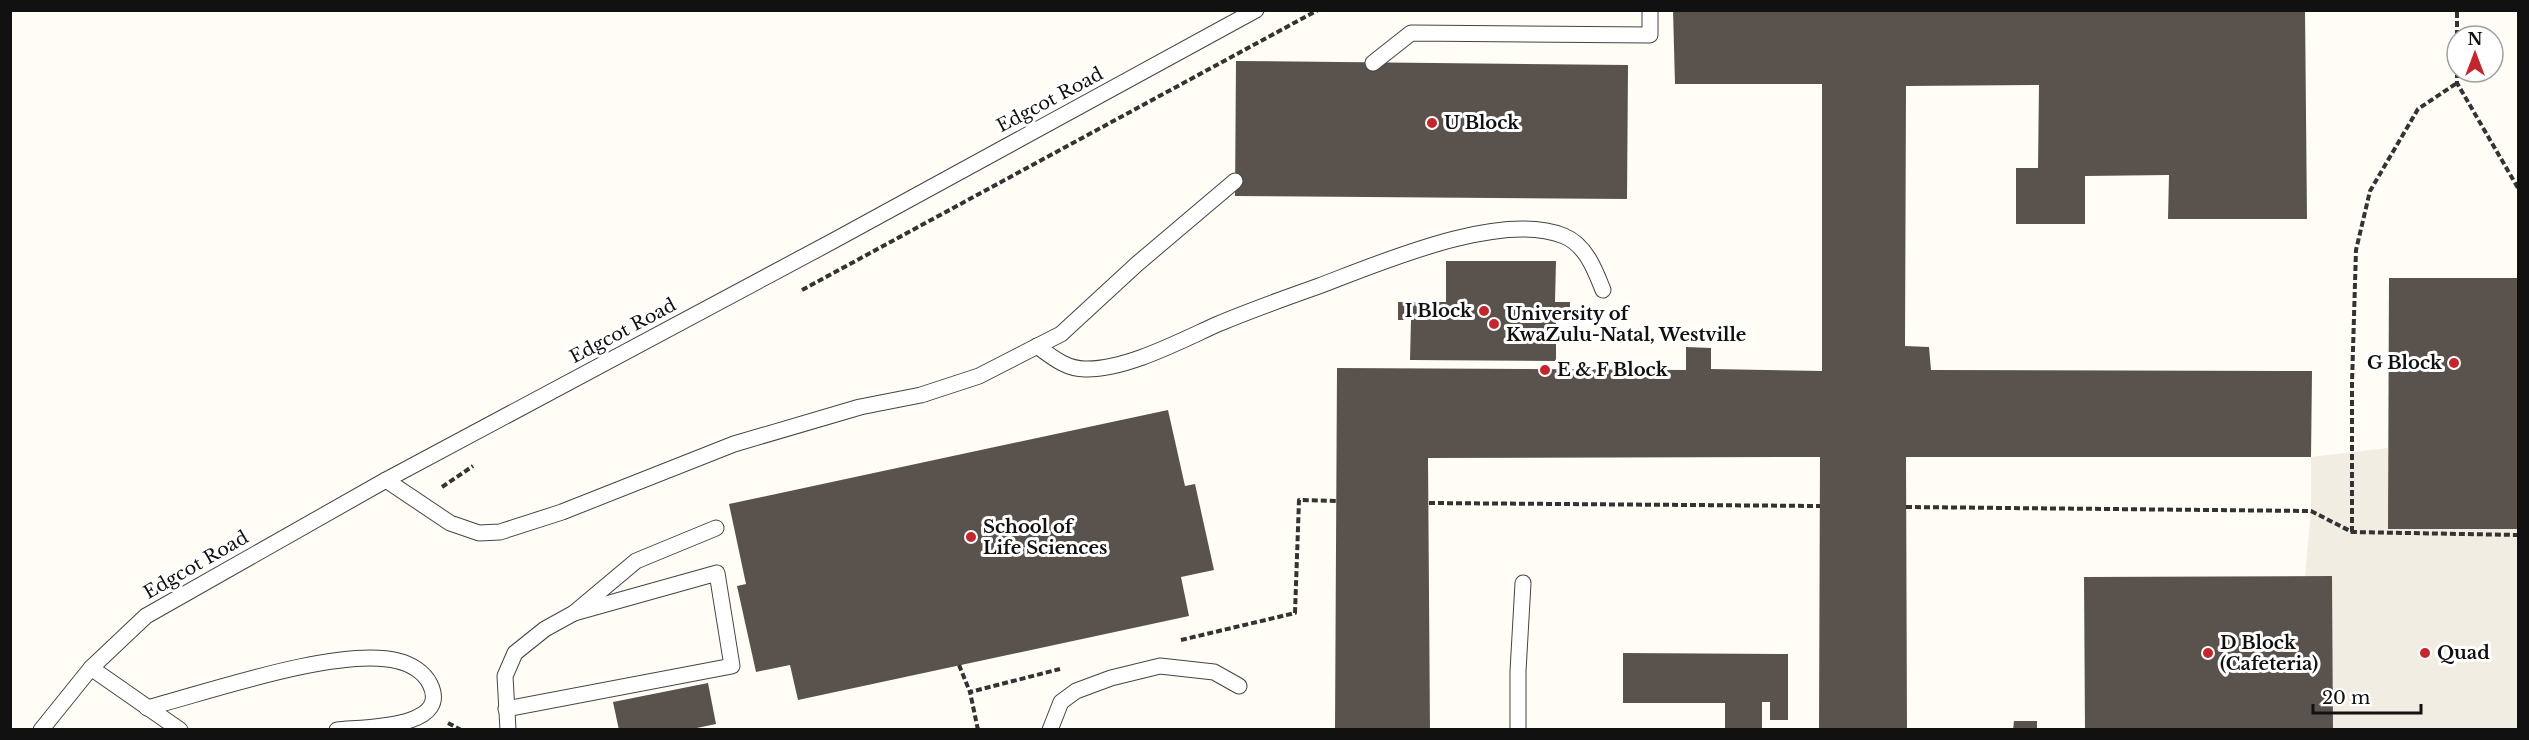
<svg xmlns="http://www.w3.org/2000/svg" width="2529" height="740" font-family="'Libre Baskerville',serif">
<rect width="100%" height="100%" fill="#fffdf5"/>
<!-- plaza -->
<path fill="#f1ede2" d="M2388,448L2389,529H2518V729H2333L2332,577L2305,576L2311,511V457Z"/>
<!-- building -->
<g fill="#5a524d">
<path d="M1673,10H2305L2307,219H2168L2169,175L2085,176V224H2016V168H2038L2039,85L1906,86L1905,346L1929,347L1931,370L2312,371L2311,457H1906L1907,730H1819L1820,457L1428,458L1430,730H1335L1337,368L1686,370V347L1711,348V369L1822,371V84H1675Z"/>
<path d="M1236,61L1628,65L1627,199L1235,196Z"/>
<path d="M1446,261H1556L1555,302H1570V321H1556V361L1410,360L1411,320H1398V302H1446Z"/>
<path d="M2389,278H2518V529H2388Z"/>
<path d="M1168,410L1185,486L1195,484L1214,570L1181,577L1189,616L798,700L790,665L756,672L737,586L746,584L729,504Z"/>
<path d="M2332,576L2333,730H2085L2084,577Z"/>
<path d="M1623,653L1788,654V720H1770V702H1762V730H1725V703H1623Z"/>
<path d="M708,683L716,724L687,730H619L613,702Z"/>
<path d="M2014,721H2037V730H2013Z"/>
</g>
<g fill="none" stroke-linecap="round" stroke-linejoin="round">
<defs>
<g id="service">
<path d="M1373,63L1411,33L1650,35V10"/>
<path d="M1037,346C1052,357 1066,369 1085,369C1126,370 1180,341 1218,324C1251,310 1285,298 1319,286C1380,263 1501,210 1564,236C1586,245 1595,270 1603,290"/>
<path d="M386,480L450,523L479,533L500,532L562,512L734,444L860,407L921,395L979,376L1061,334L1137,264L1235,181"/>
<path d="M91,668L180,730"/>
<path d="M147,708C208,692 340,646 398,661C411,664 424,672 430,684C452,729 362,727 337,730"/>
<path d="M506,709L732,666L717,573L574,613"/>
<path d="M41,730L91,668L146,616L386,480L833,241L1256,10"/>
<path d="M508,730L505,676L515,653L545,629L574,613L636,561L716,528"/>
<path d="M1050,730L1061,702L1076,691L1111,678L1160,666L1214,672L1239,686"/>
<path d="M1518,730V671L1523,583"/>
</g>
</defs>
<!-- service casing -->
<use href="#service" stroke="#444" stroke-width="17"/>
<!-- path -->
<g stroke="#333" stroke-width="4" stroke-dasharray="6 3" stroke-linecap="butt">
<path d="M2457,36V10"/>
<path d="M2457,72V83L2518,188"/>
<path d="M802,290L1318,10"/>
<path d="M442,487L473,466"/>
<path d="M1429,503L1820,506"/>
<path d="M1906,507L2311,511L2352,532L2518,535"/>
<path d="M2352,532V383L2356,250L2370,191L2418,109L2457,83"/>
<path d="M1181,640L1295,613L1299,500L1336,501"/>
<path d="M959,665L970,692"/>
<path d="M448,723L461,730"/>
<path d="M978,730L970,692L1060,669"/>
</g>
<!-- service -->
<use href="#service" stroke="#fff" stroke-width="15"/>
</g>
<!-- markers -->
<g fill="#c4262e" stroke="#fff" stroke-width="2">
<circle cx="1432" cy="123" r="6"/>
<circle cx="1484" cy="311" r="6"/>
<circle cx="1494" cy="324" r="6"/>
<circle cx="2454" cy="363" r="6"/>
<circle cx="1545" cy="370" r="6"/>
<circle cx="971" cy="537" r="6"/>
<circle cx="2208" cy="653" r="6"/>
<circle cx="2425" cy="653" r="6"/>
</g>
<g text-anchor="middle" stroke-width="6" stroke-linejoin="round" paint-order="stroke">
<!-- street labels -->
<g font-size="18" fill="#111" stroke="#fff">
<text transform="translate(1050 100) rotate(-28)" y="6">Edgcot Road</text>
<text transform="translate(623 331) rotate(-28)" y="6">Edgcot Road</text>
<text transform="translate(196 565) rotate(-30)" y="6">Edgcot Road</text>
</g>
<!-- poi labels -->
<g font-size="18" font-weight="bold" fill="#111" stroke="#fff" text-anchor="start">
<text x="1444" y="129">U Block</text>
<text x="1472" y="317" text-anchor="end">I Block</text>
<text x="1506" y="320">University of<tspan x="1506" dy="21">KwaZulu-Natal, Westville</tspan></text>
<text x="2442" y="369" text-anchor="end">G Block</text>
<text x="1557" y="376">E &amp; F Block</text>
<text x="983" y="533">School of<tspan x="983" dy="21">Life Sciences</tspan></text>
<text x="2220" y="649">D Block<tspan x="2220" dy="21">(Cafeteria)</tspan></text>
<text x="2437" y="659">Quad</text>
</g>
</g>
<!-- border -->
<rect width="2529" height="740" fill="none" stroke="#111111" stroke-width="24"/>
<!-- north arrow -->
<g transform="translate(2475 54)"><circle r="28" fill="#ffffff" stroke="#a0a0a0" stroke-width="1.5"/>
<path d="M0-4.5L10 22L0 15L-10 22Z" fill="#c4262e"/>
<text y="-9" font-size="16" font-weight="bold" text-anchor="middle" fill="#111111">N</text>
</g>
<!-- scale -->
<path d="M2313 704v9h108v-9" fill="none" stroke="#111111" stroke-width="3"/>
<text x="2322" y="704" font-size="18" fill="#111111" stroke="#ffffff" stroke-width="4.5" paint-order="stroke">20 m</text>
</svg>
